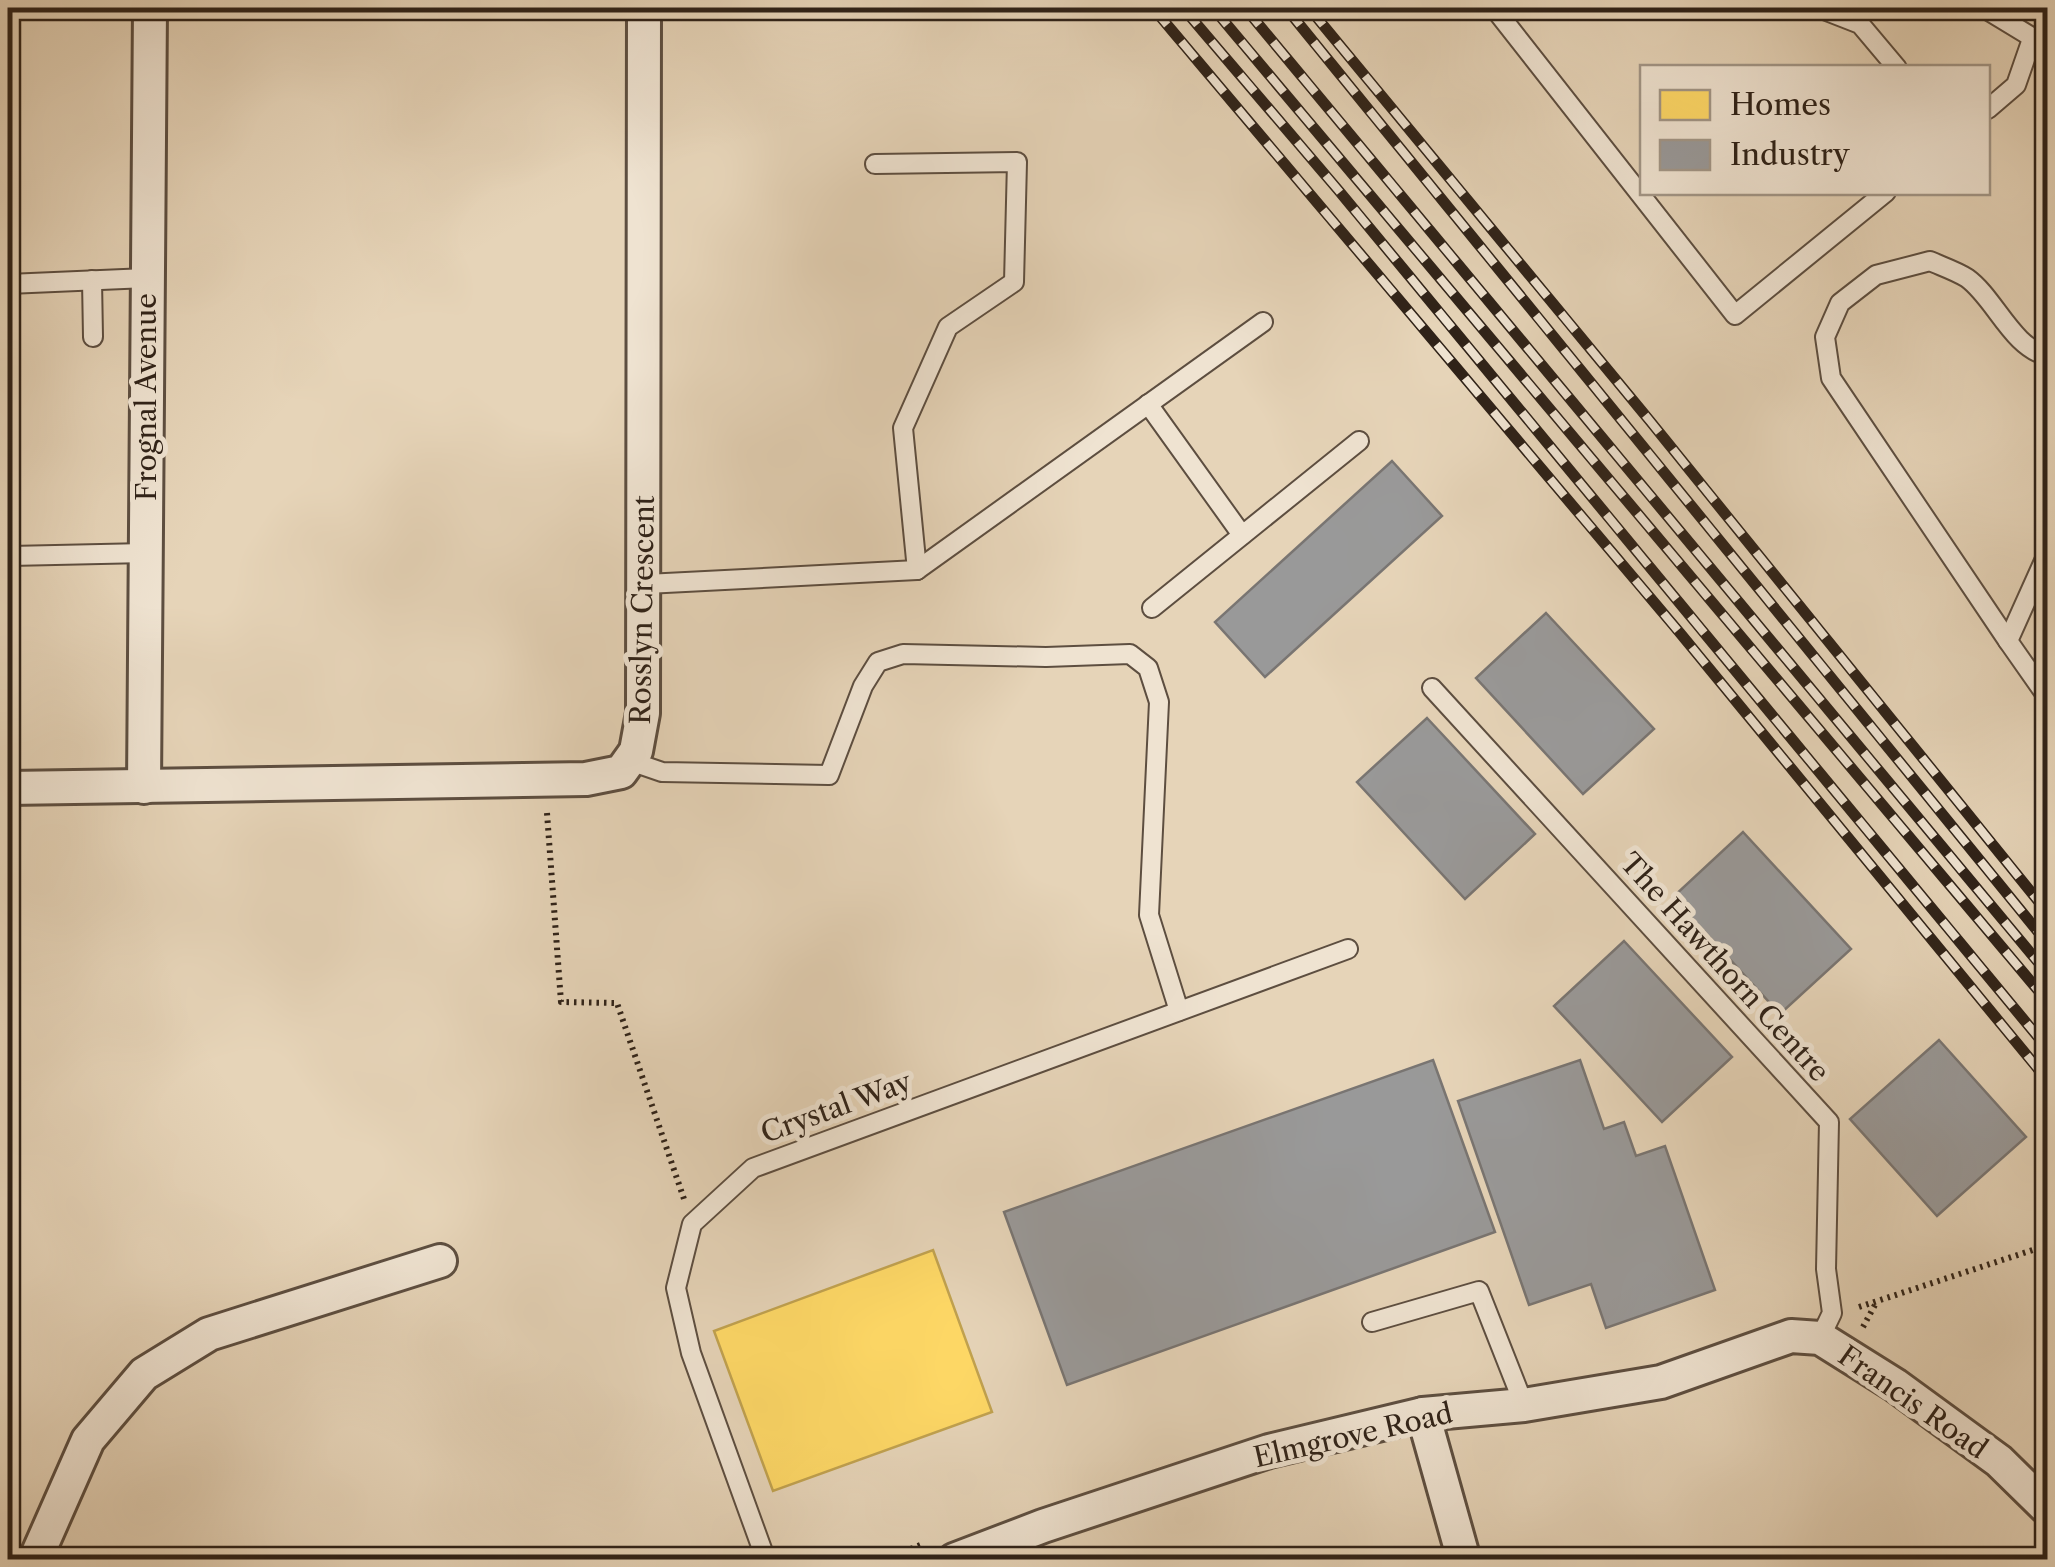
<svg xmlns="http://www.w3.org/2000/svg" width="2055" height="1567" font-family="'Libre Caslon Text',serif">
<rect width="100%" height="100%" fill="#e6d4b8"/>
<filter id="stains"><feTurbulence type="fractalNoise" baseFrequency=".002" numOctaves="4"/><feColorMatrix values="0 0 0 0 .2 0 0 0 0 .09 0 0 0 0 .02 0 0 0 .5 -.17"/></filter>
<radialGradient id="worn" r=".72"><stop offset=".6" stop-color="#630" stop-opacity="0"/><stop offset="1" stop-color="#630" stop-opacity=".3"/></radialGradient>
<!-- homes -->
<path fill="#ffd966" stroke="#c1a24f" stroke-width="2.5" d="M933,1250L992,1412L773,1491L714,1331Z"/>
<!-- industry -->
<g fill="#999" stroke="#797572" stroke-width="2.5">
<path d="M1392,461L1442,516L1265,677L1215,622Z"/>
<path d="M1546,613L1654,729L1583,794L1476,678Z"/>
<path d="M1427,718L1535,834L1465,899L1357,782Z"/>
<path d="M1743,832L1851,949L1780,1014L1673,897Z"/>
<path d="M1624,941L1732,1057L1662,1122L1554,1006Z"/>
<path d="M1939,1040L2026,1137L1937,1216L1850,1119Z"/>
<path d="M1433,1060L1495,1232L1067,1385L1004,1212Z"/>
<path d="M1580,1060L1604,1129L1624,1122L1636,1156L1665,1146L1715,1290L1606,1328L1591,1284L1529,1305L1458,1101Z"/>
</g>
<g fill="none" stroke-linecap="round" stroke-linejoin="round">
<defs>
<g id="service">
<path d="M1494,8L1735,315L1886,192"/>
<path d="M1819,8L1860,24L1897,68"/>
<path d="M1984,8L2048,47"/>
<path d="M1988,109L2016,85L2032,39"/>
<path d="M875,164L1017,162L1014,282L948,327L903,428L917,570"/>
<path d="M92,280L93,337"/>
<path d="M8,284L147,278"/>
<path d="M1148,404L1242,535"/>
<path d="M2048,552L2008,641L2048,698"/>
<path d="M10,556L146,553"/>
<path d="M917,570L1263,322"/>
<path d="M646,584L917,570"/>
<path d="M1152,608L1359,441"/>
<path d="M2008,641L1831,378L1825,337L1840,303L1876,275L1930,261C1941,266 1956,271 1967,278C1995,298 2012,348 2048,356"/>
<path d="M1432,688L1829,1122L1826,1269L1832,1313L1820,1338"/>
<path d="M630,761L662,772L829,775L863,686L878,662L903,654L1046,657L1130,654L1148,668L1159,702L1149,915L1179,1011"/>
<path d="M1372,1322L1479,1291L1524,1405"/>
<path d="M766,1560L691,1353L676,1288L692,1224L753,1168L1348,949"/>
</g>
<g id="minor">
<path d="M144,787L150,8"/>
<path d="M8,788L586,779L621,772L636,751L643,713L644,8"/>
<path d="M1423,1414L1464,1560"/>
<path d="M35,1560L88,1440L144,1374L209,1334L440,1261"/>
<path d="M954,1560L1043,1526L1269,1451L1423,1414L1524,1405L1661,1382L1791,1336L1820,1338L1895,1385L1999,1461L2048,1509"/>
</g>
</defs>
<!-- service casing -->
<use href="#service" stroke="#5d4e40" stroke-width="22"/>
<!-- minor casing -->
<use href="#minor" stroke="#5d4e40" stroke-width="38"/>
<!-- path -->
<g stroke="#2f2218" stroke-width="6" stroke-dasharray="2.5 5" stroke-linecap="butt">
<path d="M547,813L561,1002L617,1003L684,1199"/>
<path d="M1859,1307L2048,1245"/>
<path d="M1863,1327L1876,1303"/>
<path d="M883,1560L923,1544"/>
</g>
<!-- service -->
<use href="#service" stroke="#efe3d1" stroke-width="18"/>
<!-- minor -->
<use href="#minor" stroke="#efe3d1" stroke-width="32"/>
<defs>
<g id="rail">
<path d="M1153,8L1680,633L2048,1081"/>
<path d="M1183,8L1339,191L2048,1049"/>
<path d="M1213,8L2048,1002"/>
<path d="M1245,8L2048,974"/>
<path d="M1286,8L2048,944"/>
<path d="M1309,8L1650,421L2048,913"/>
</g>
</defs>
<!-- rail casing -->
<use href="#rail" stroke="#2f2218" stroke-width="11"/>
<!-- rail -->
<use href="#rail" stroke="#efe3d1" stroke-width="8" stroke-dasharray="22" stroke-linecap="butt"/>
</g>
<g text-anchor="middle" stroke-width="10" stroke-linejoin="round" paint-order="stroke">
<!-- street labels -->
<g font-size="28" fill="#2f2218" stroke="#efe3d1">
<text transform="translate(146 397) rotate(-90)" y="10">Frognal Avenue</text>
<text transform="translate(642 610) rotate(-89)" y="10">Rosslyn Crescent</text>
<text transform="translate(1725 967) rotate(48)" y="10">The Hawthorn Centre</text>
<text transform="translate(836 1107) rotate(-20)" y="10">Crystal Way</text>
<text transform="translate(1913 1402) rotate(35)" y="10">Francis Road</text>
<text transform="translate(1353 1435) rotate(-13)" y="10">Elmgrove Road</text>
</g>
</g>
<!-- margin -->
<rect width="2055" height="1567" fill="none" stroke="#e6d4b8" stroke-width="40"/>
<rect x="10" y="10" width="2035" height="1547" fill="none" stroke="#2f2218" stroke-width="5"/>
<rect x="20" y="20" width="2015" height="1527" fill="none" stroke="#2f2218" stroke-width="2.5"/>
<!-- legend -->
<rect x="1640" y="65" width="350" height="130" fill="#efe3d1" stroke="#a29687" stroke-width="2.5"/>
<rect x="1660" y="90" width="50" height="30" fill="#ffd966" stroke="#a29687" stroke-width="2.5"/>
<text x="1730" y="115" font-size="30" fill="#2f2218">Homes</text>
<rect x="1660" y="140" width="50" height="30" fill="#999999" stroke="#a29687" stroke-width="2.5"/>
<text x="1730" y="165" font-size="30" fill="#2f2218">Industry</text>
<rect width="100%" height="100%" filter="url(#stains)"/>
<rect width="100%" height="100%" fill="url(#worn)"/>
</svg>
